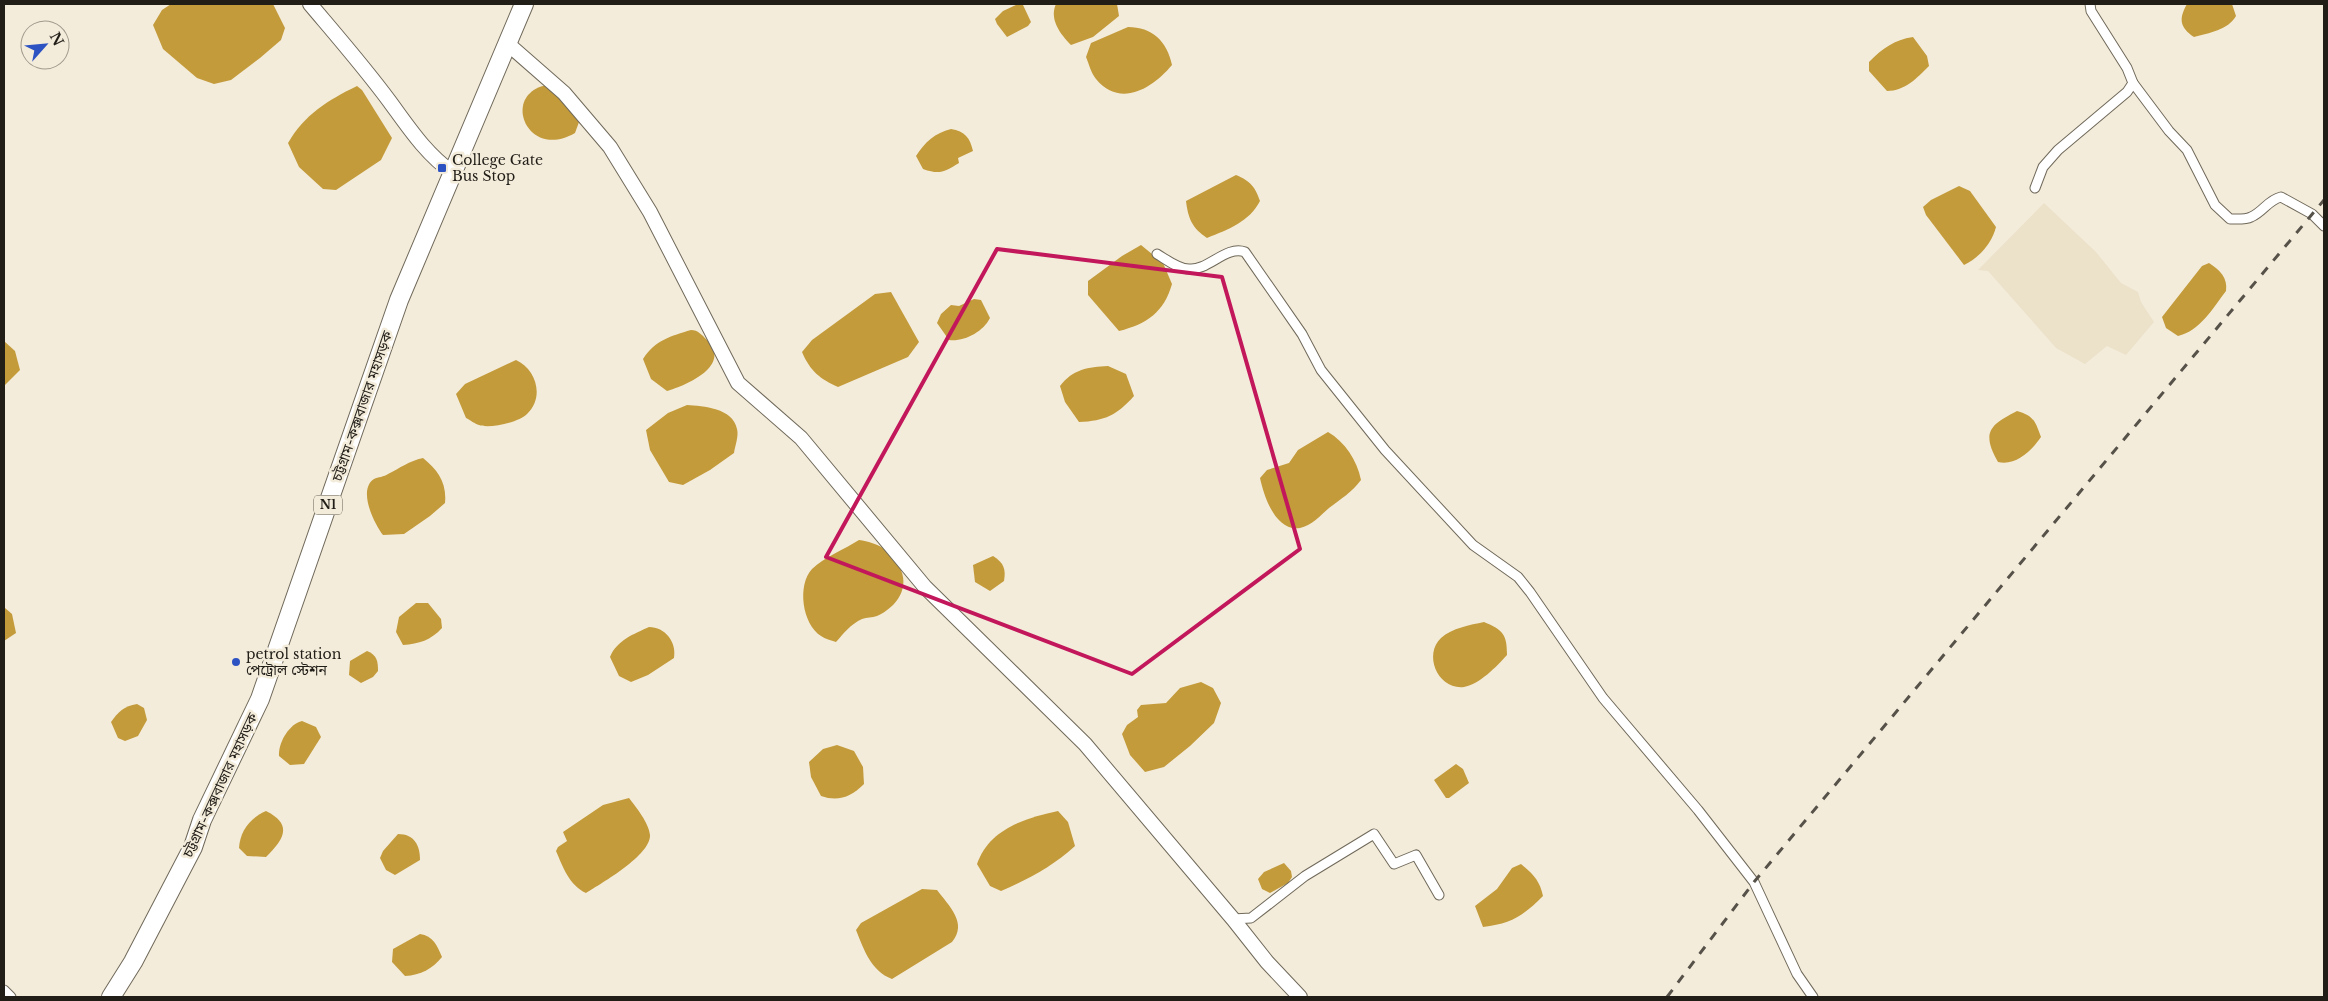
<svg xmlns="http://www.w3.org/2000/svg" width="2328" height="1001" font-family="'Libre Baskerville','Noto Sans Bengali',serif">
<rect width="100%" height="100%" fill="#f4ecdb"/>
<!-- built -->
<path fill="#ece1c9" d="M2044,203L2096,252L2121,283L2138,292L2141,302L2154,322L2126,355L2107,346L2085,364L2056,348L1988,271L1978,270Z"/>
<!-- water -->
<g fill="#c39b3b">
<path d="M171,4H273L285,28L281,40L260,58L231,80L214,84L197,78L163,49L153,25L162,10Z"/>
<path d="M1018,4L1023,5L1031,22L1028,26L1007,37L997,24L995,19L1003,11Z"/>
<path d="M1056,4H1117L1119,16L1093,37L1071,45C1060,34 1049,19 1056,4Z"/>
<path d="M2187,4H2232L2236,16C2228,30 2209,33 2194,37C2179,27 2179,18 2187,4Z"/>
<path d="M1128,27C1152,27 1167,41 1172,65C1152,89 1120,108 1096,79C1091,73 1089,64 1086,57L1091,43Z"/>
<path d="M1913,37L1927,56L1929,66C1917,78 1905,91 1887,91L1869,71V62C1883,48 1894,40 1913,37Z"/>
<path d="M547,85L578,116L579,122L575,133C527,161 500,94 547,85Z"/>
<path d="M357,86L362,90L392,138L381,160L336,190L323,189L299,167L288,143C304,115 328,100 357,86Z"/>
<path d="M951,129C965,131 970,138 973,151L958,158L959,163C944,172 940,175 923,169L916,156C925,142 935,133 951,129Z"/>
<path d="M1236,175C1250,181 1255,186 1260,201C1249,222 1229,229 1207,238C1192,228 1188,218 1186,201Z"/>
<path d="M1959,186L1970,191L1996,227C1992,243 1979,258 1964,265L1926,215L1923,207L1931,200Z"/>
<path d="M1141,245L1163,263L1172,284C1164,312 1147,324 1119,331L1088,295V281L1122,256Z"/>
<path d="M2209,263C2220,270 2228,278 2226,291C2213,308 2200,331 2178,336L2166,328L2162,317L2202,266Z"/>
<path d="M891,292L919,342L908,357L838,387C820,379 810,371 802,352L812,340L875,294Z"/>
<path d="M974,299L981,300L990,318C983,332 964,342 949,340L937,323L941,314L951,305L959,306Z"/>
<path d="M691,330C698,330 702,335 707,340C732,365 688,385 667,391L651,379L643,359C655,340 671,336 691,330Z"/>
<path d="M4,341L15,351L20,370L4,386Z"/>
<path d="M516,360C536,369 545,397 527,414C520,422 489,429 479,425C475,424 470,420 466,418L456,394L465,384Z"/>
<path d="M1108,366L1126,374L1134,396C1117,415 1105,421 1079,422L1065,402L1060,386C1073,369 1088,367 1108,366Z"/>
<path d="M687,405C703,406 733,408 737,429C739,436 735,446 734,453L710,470L683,485L669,482L650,450L646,430L668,413Z"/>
<path d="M2017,411C2034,416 2035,421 2041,437C2032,450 2017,466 1998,462C1981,432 1990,425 2017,411Z"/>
<path d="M1328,432C1345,442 1357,460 1361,480C1352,492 1341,499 1329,508C1321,515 1311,526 1300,528C1276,532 1264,497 1260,478L1267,470L1289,463L1298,450Z"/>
<path d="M423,458C438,470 447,483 445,503L430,516L404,534L383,535C375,525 357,490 374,479C378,477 384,477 388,474C400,468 409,461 423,458Z"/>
<path d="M859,540C878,543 889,549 899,566C911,587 897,607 877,616C872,618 867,617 862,619C851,624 844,633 836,642C831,640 825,639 821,636C802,624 797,585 812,569C824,557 845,549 859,540Z"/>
<path d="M993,556C1004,563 1006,569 1004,581L990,591L975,582L973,565Z"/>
<path d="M416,603H428L441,619L442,628C431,640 419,644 403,645L396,632L399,617Z"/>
<path d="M5,608L12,614L16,633L4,641Z"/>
<path d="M1484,622C1503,630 1507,634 1507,655C1496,667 1480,684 1464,687C1438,690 1423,655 1441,638C1452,628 1470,625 1484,622Z"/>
<path d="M649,627C665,627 677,642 674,658L648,675L631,682L619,676L610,657C617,640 634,634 649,627Z"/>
<path d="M367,651C377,655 378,661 378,671L373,677L361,683L349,675L350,661Z"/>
<path d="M1201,682L1213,688L1221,703L1214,723L1190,746L1164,767L1145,772L1130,755L1122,734L1127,725L1138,717L1137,710L1141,705L1166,703L1180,688Z"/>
<path d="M137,704L144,708L147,720L138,736L125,741L118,738L111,722C118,712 124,706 137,704Z"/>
<path d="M302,721L316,727L321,737L304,764L290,765L279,756C278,743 289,724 302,721Z"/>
<path d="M837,745L854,751L863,767L864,784C851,797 838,802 821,796L811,777L809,762L823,749Z"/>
<path d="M1456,764L1463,769L1469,783L1449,798H1446L1434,780Z"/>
<path d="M629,798C636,807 649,823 650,835C651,855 602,883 586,893C569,885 563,867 556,851L558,847L567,841L563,832L603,805Z"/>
<path d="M266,811C294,825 283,840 266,857L247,856L239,848C240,831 250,818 266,811Z"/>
<path d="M1058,811L1068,822L1075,846C1053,866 1029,879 1001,891L990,886L977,864C989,829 1025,818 1058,811Z"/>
<path d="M398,834C414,834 420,845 420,860L395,875L386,870L380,858L383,851Z"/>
<path d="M1284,863L1291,871L1292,877L1288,883L1270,893L1262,889L1258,879L1264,872Z"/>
<path d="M1521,864C1533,874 1540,881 1543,896C1523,916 1511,924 1483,927L1475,906L1497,889L1512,868Z"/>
<path d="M922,889L937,890C949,906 968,923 952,942L892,979C871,971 864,950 856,930L861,923Z"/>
<path d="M420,934C433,936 437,945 442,957C432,969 421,975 405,976L392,962L393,949Z"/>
</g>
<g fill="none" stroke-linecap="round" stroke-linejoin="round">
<defs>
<g id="street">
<path d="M2133,83L2169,131L2187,150L2215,205L2230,219C2236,219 2245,220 2251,217C2263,212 2268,200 2281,197L2312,214L2324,226"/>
<path d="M2035,188L2043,167L2058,150L2127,92L2133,83L2127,68L2091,11L2090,4"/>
<path d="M1157,254C1167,260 1178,269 1189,269C1208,271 1226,245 1245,252L1302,334L1321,370L1385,450L1473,545L1518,577L1530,592L1603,698L1698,810L1754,882L1797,974L1813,997"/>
<path d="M1233,919L1251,918L1305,876L1374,834L1394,864L1416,855L1439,895"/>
<path d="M4,990L11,997"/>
</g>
<g id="secondary">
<path d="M310,4C337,36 365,68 390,102C409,128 426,154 453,173"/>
<path d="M508,44L564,93L610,147L650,212L738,383L801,438L925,587L1085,744L1233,919L1267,962L1300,997"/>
</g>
<path id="highway" d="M111,997L133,962L193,847L202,820L260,699L399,300L524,4"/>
</defs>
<!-- street casing -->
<use href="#street" stroke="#70695a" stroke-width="11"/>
<!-- secondary casing -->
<use href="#secondary" stroke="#70695a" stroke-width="16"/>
<!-- highway casing -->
<use href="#highway" stroke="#70695a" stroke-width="20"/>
<!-- street -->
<use href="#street" stroke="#fff" stroke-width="9"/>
<!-- secondary -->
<use href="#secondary" stroke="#fff" stroke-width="14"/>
<!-- highway -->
<use href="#highway" stroke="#fff" stroke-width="18"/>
<!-- rail -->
<path stroke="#565249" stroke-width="3" stroke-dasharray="9 9" stroke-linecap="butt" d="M1667,997L1754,882L2324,200"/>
</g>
<!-- marked area -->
<path fill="none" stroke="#c2185b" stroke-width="4" stroke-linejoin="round" d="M997,249L1222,277L1300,549L1132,674L826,557Z"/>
<!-- markers -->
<g fill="#2d52c2" stroke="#f4ecdb" stroke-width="2">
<rect x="437" y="163" width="10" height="10" rx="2.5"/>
<circle cx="236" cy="662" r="5"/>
</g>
<g text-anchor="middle" stroke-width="5" stroke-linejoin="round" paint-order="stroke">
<!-- shield labels -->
<rect fill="#f4ecdb" stroke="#605c52" stroke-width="1" x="314" y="495.5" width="28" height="19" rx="4"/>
<g font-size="12" font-weight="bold" fill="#211e18">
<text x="328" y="509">N1</text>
</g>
<!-- poi labels -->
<g font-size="14" fill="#211e18" stroke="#f4ecdb" text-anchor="start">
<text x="452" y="165">College Gate<tspan x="452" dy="16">Bus Stop</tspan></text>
<text x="246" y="659">petrol station<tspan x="246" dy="16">পেট্রোল স্টেশন</tspan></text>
</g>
<!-- street labels -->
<g font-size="14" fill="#211e18" stroke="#f4ecdb">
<text transform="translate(362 406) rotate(-71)" y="5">চট্টগ্রাম-কক্সবাজার মহাসড়ক</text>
<text transform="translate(220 785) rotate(-65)" y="5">চট্টগ্রাম-কক্সবাজার মহাসড়ক</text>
</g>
</g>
<!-- border -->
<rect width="2328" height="1001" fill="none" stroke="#211e18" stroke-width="10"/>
<!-- north arrow -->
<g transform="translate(45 45) rotate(63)"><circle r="24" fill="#f4ecdb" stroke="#a09a8d"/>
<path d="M0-4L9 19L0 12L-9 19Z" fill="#2d52c2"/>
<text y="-8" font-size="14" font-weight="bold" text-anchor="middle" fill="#211e18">N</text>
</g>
</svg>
